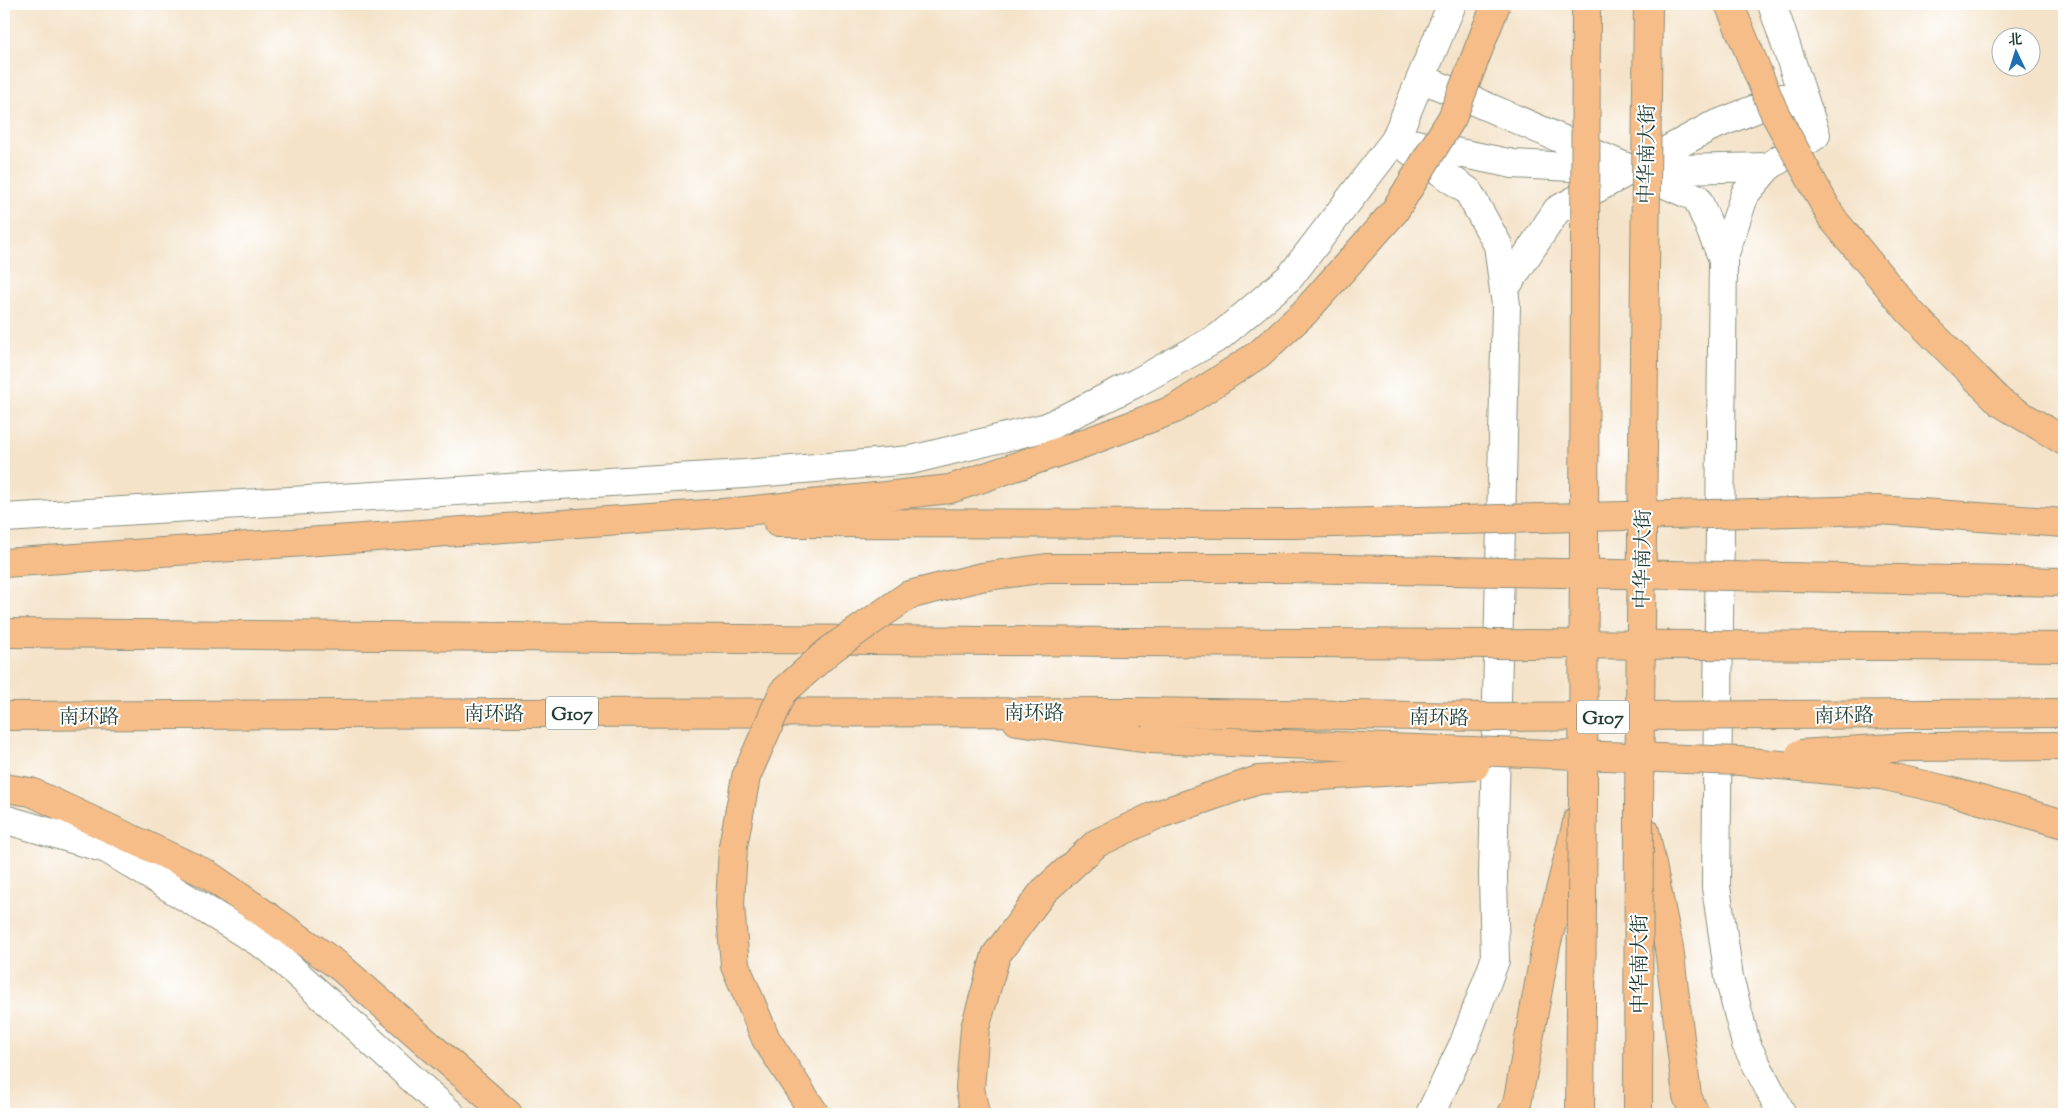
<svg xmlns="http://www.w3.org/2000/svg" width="2068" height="1118" font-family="'Sorts Mill Goudy','Noto Serif SC',serif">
<rect width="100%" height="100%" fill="#fff"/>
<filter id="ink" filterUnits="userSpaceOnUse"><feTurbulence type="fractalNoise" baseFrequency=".02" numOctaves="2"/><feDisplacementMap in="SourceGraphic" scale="10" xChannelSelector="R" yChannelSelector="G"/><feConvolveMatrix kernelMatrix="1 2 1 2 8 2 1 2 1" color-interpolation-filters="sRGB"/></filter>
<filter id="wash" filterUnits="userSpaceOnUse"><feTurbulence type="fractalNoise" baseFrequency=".0096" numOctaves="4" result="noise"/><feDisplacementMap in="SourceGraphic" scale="20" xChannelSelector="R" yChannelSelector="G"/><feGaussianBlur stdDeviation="1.12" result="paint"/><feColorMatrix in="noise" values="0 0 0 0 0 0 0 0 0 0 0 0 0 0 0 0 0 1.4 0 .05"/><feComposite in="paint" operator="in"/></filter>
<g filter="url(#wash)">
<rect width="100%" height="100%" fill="#f4e3c9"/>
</g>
<g filter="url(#ink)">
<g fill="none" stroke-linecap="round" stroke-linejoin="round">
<defs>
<g id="street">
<path d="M1772,4L1816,135L1768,167L1745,194L1723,259L1716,887L1729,977L1746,1044L1782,1114"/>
<path d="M1421,78L1697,198L1723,259"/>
<path d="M1395,140L1468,191L1498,245L1506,305L1493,876L1495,960L1464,1043L1430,1114"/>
<path d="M1411,143L1513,164L1631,170L1768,167"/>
<path d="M1504,290L1557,210L1710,127L1783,98L1794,100"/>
<path d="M4,518L744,474L911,460L1047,427L1136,383L1219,337L1290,277L1395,140L1452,4"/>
<path d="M4,819L107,849L270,949L451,1114"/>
</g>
<g id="primary">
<path d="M2001,403L2064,441"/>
<path d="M778,523L1291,524"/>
<path d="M4,563L736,512L950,489L1082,444"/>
<path d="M1017,721L1149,739"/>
<path d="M4,788L31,792L207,874L339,966L508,1114"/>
<path d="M1645,831L1669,948L1687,1096L1695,1114"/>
<path d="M975,1114L970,1088L975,1028L996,955L1043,892"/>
<path d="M1512,1114L1517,1104L1546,946L1578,819"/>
</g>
<g id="highway">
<path d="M4,633L1123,642"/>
<path d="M4,716L515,713L1141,712"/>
</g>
</defs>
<!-- street casing -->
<use href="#street" stroke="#8a907e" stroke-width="30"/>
<!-- primary casing -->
<use href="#primary" stroke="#8a907e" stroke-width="30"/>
<!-- highway casing -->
<use href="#highway" stroke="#8a907e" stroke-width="30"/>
<!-- street -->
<use href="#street" stroke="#fff" stroke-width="28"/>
<!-- primary -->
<use href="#primary" stroke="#f7bd88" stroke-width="28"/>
<!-- highway -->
<use href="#highway" stroke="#f7bd88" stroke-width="28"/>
<defs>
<g id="primary-bridge">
<path d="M1729,4L1775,114L1832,218L1909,311L2001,403"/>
<path d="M1082,444L1175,409L1259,354L1304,313L1394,212L1452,118L1496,4"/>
<path d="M1291,524L1879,510L2064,523"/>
<path d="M1149,739L1740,761L1881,775L1946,790L2064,824"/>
<path d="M1800,754L1908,747L2064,746"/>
<path d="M1043,892L1097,843L1154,816L1258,780L1475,766"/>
<path d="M815,1114L766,1039L735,965L730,905L733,846L746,777L783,692L830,650L909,595L981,577L1047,568H1285L2064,582"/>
<path d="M1580,1114L1583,798L1586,4"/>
<path d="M1638,1114L1639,803L1648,4"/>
</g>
<g id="highway-bridge">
<path d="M1123,642L2064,647"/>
<path d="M1141,712L1485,717L2064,713"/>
</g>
</defs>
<!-- primary-bridge casing -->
<use href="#primary-bridge" stroke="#8a907e" stroke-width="30" stroke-linecap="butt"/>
<!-- highway-bridge casing -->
<use href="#highway-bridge" stroke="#8a907e" stroke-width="30" stroke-linecap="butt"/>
<!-- primary-bridge -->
<use href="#primary-bridge" stroke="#f7bd88" stroke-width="28"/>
<!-- highway-bridge -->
<use href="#highway-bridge" stroke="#f7bd88" stroke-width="28"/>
</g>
</g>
<g text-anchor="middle" stroke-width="4" stroke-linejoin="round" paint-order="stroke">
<!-- shield labels -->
<g fill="#fff" stroke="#627771" stroke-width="1">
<rect x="546" y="696.5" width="52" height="33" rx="4"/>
<rect x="1577" y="700.5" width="52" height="33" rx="4"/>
</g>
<g font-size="19" font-weight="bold" fill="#1f3d34">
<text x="572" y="720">G107</text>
<text x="1603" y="724">G107</text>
</g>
<!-- street labels -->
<g font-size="20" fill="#1f3d34" stroke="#fff">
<text transform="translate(1646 154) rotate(-89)" y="7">中华南大街</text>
<text transform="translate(1642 559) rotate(-89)" y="7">中华南大街</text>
<text x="1034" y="719">南环路</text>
<text x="494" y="720">南环路</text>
<text transform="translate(1844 715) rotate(-1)" y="7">南环路</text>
<text x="89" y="723">南环路</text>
<text transform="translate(1439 717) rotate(1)" y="7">南环路</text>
<text transform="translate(1639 964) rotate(-90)" y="7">中华南大街</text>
</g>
</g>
<!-- margin -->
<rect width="2068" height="1118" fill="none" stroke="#fff" stroke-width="20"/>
<!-- north arrow -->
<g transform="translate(2016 52) rotate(356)"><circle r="24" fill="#ffffff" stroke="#a5b1ae"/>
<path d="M0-4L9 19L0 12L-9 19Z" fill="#1f6fb2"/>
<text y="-8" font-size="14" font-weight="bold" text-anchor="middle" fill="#1f3d34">北</text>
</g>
</svg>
